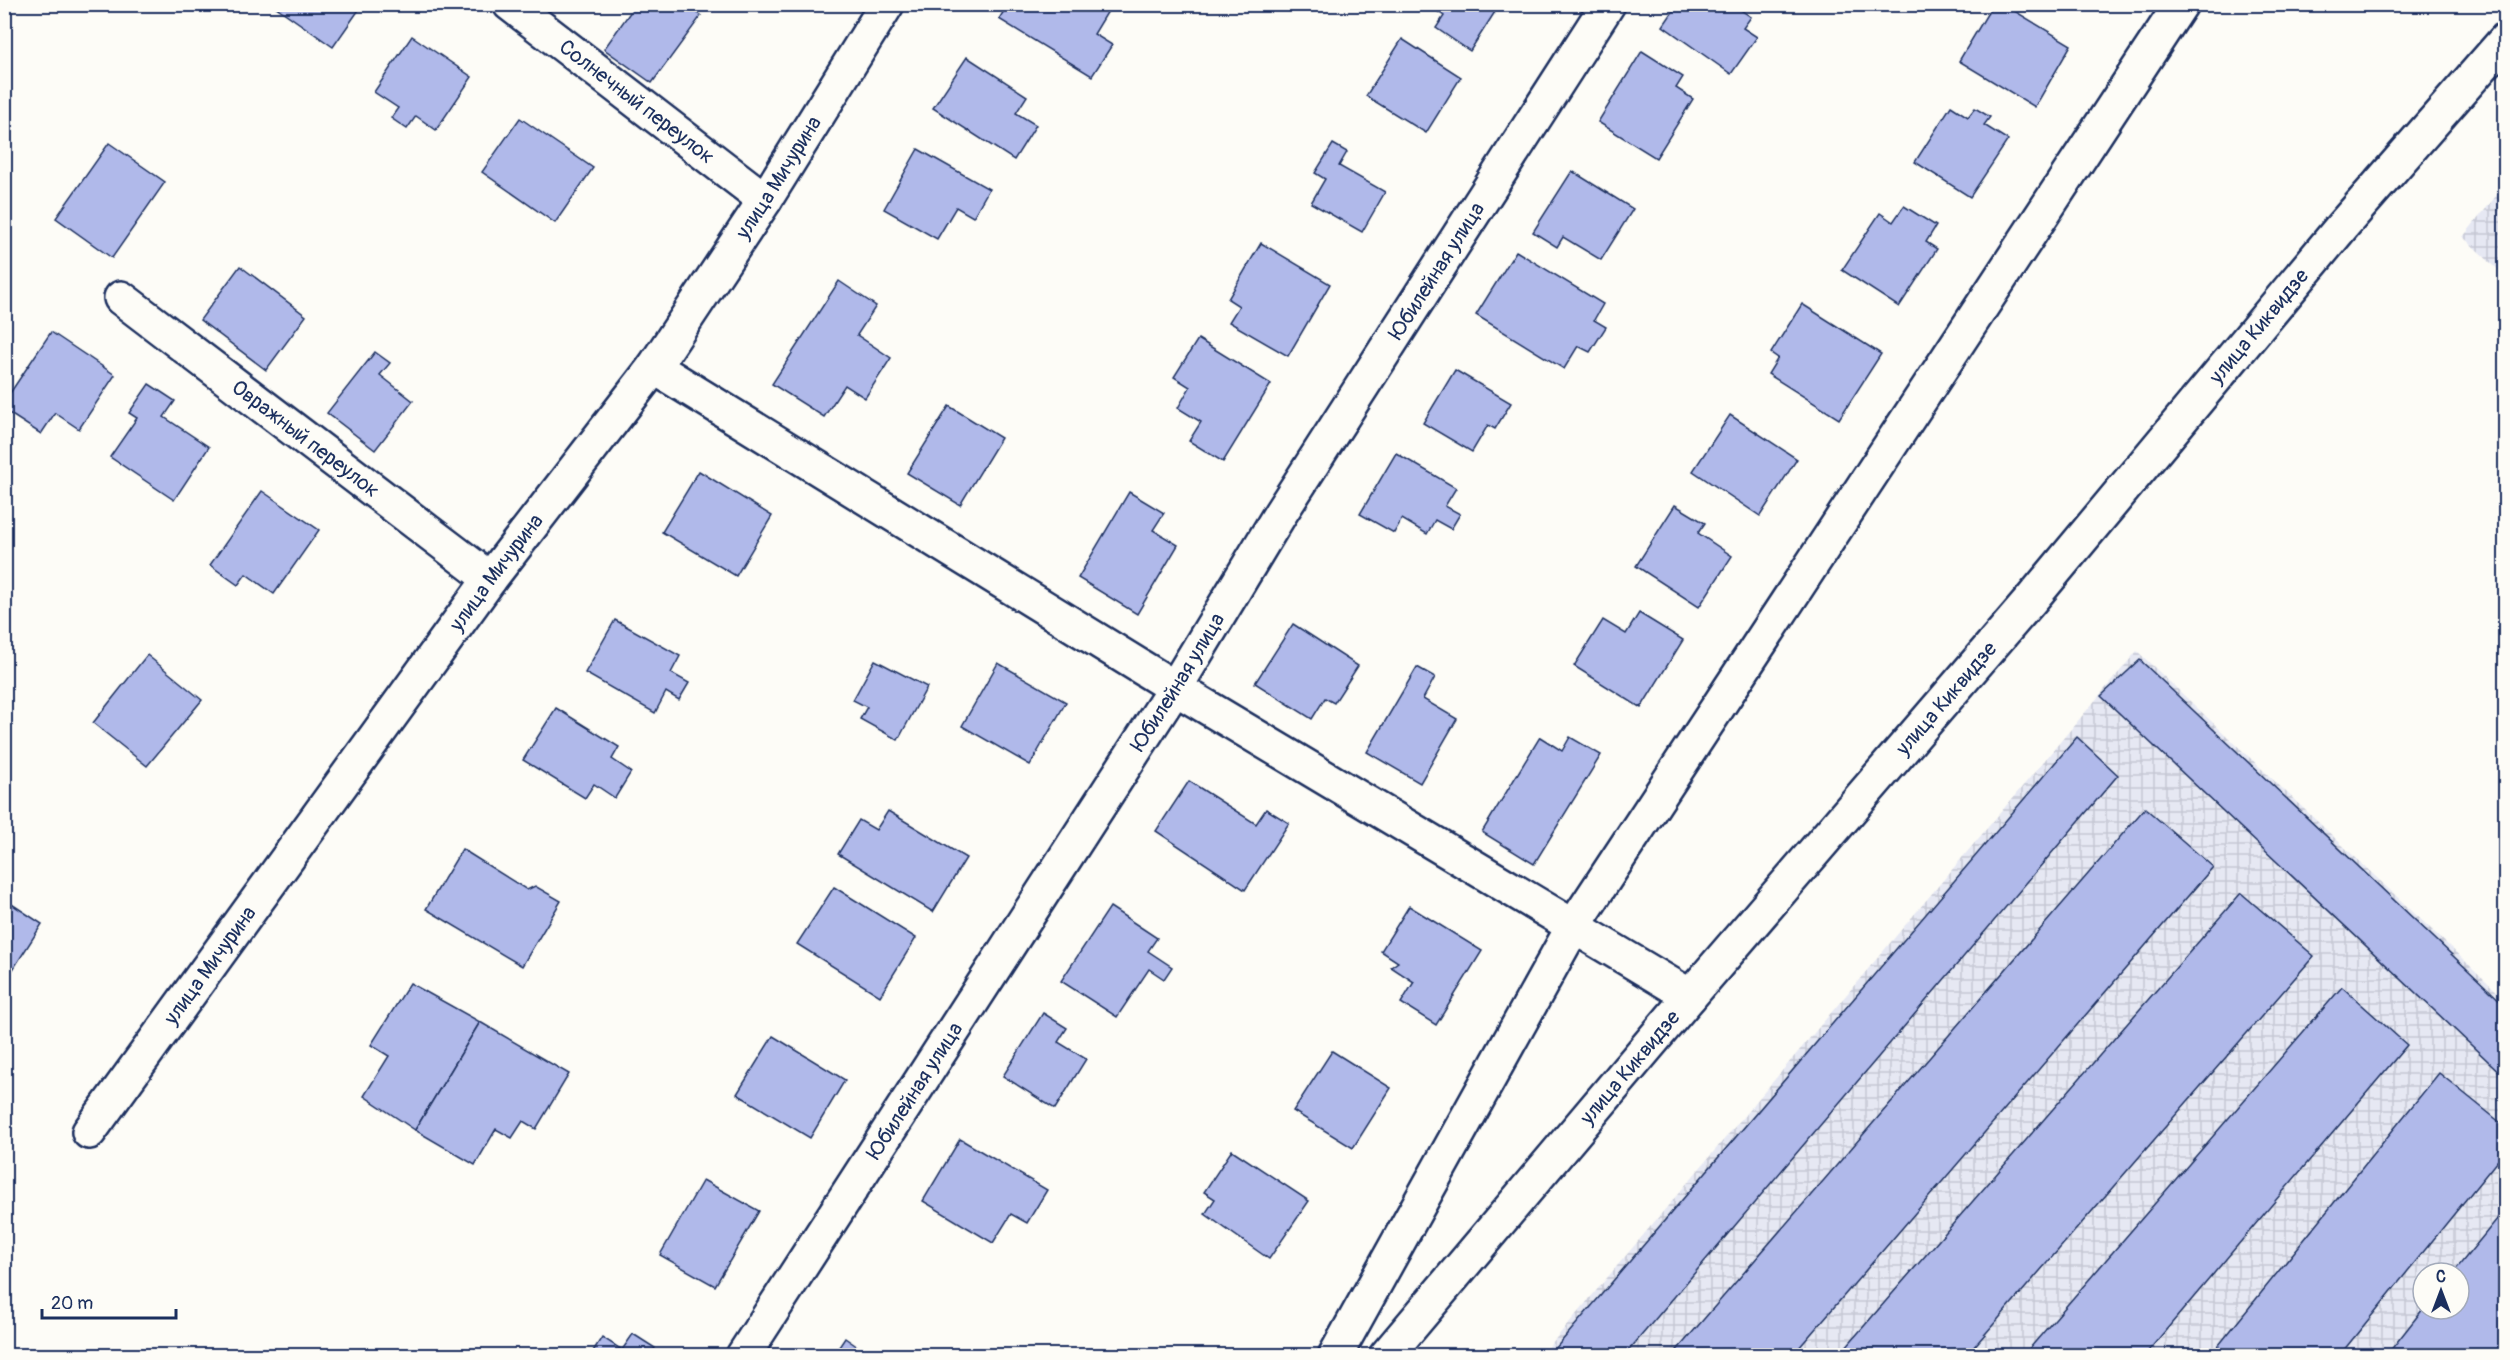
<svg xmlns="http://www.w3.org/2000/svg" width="2510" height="1360" font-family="Pangolin,sans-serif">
<defs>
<pattern id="industrial-grid" width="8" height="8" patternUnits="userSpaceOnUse" patternTransform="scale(1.5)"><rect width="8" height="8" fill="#e6e8f3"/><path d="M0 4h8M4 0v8" fill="none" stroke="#c5c7d3"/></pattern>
</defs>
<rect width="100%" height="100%" fill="#fdfcf7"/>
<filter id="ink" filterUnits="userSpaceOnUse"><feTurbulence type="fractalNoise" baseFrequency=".0167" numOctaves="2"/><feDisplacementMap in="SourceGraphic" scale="12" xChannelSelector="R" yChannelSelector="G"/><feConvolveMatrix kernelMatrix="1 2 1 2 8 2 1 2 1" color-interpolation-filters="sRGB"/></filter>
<g filter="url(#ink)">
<!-- industrial -->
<g fill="url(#industrial-grid)" fill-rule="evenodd">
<path d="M2505,185V276L2463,237Z"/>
<path d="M2137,651L2505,999V1355L1541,1356ZM2423,1273H2459V1309H2423Z"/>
</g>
<!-- building -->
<g fill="#b0b9ea" stroke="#1b2f5e" stroke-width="1.5">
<path d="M272,4H363L333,47Z"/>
<path d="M636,4H686L701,16L652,83L604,49Z"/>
<path d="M1008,4H1097L1108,11L1094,34L1112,45L1092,76L999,19Z"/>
<path d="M1500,4L1470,51L1436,28L1444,16L1428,5Z"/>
<path d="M1678,4H1732L1751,17L1743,28L1757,37L1731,74L1663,26Z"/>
<path d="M1993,4H2003L2071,45L2035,107L1959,61Z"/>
<path d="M412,36L472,77L436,130L416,116L407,129L391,118L398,108L374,92Z"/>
<path d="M1402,39L1461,77L1426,133L1366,96Z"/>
<path d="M1642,51L1683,77L1676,88L1693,99L1656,158L1598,122Z"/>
<path d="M967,57L1027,96L1016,113L1036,125L1014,160L933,108Z"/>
<path d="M1951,106L1968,117L1975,108L1990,117L1984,125L2008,140L1970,197L1915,162Z"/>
<path d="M520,118L593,168L555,223L482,172Z"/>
<path d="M109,143L165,182L112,258L56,218Z"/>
<path d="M1333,144L1347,152L1339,166L1385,192L1362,232L1311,203L1325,179L1315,173Z"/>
<path d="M918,149L989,189L973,217L956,207L937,239L884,209Z"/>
<path d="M1572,171L1633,209L1601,260L1563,237L1557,247L1533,232Z"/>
<path d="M1904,206L1936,226L1926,242L1937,249L1899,307L1842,270L1880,213L1893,222Z"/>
<path d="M1261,243L1330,284L1288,356L1229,322L1239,306L1228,299Z"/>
<path d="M1516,251L1603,304L1594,320L1606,327L1590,352L1578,346L1564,369L1476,315Z"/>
<path d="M240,266L306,316L266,370L200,320Z"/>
<path d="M839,281L876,306L857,335L891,358L865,398L845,385L824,417L772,384Z"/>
<path d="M1802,304L1881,354L1839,419L1768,374L1778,358L1771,353Z"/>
<path d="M51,332L115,375L79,429L55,413L41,434L4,410V402Z"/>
<path d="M1198,339L1271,384L1223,462L1189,441L1201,422L1178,408L1190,387L1174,377Z"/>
<path d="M375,352L390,363L380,375L413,401L375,450L327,413Z"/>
<path d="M1455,370L1511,403L1495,429L1488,425L1472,452L1423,423Z"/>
<path d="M149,384L175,401L164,417L209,447L174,500L110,457L137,418L129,413Z"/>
<path d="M949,406L1001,438L960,505L907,473Z"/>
<path d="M1730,415L1797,459L1760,516L1693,471Z"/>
<path d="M1396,453L1456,488L1445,506L1460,514L1451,529L1435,520L1427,534L1402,519L1394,533L1360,514Z"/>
<path d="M699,471L772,516L736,576L662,532Z"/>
<path d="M262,491L319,530L274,594L246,574L238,585L210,565Z"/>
<path d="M1129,492L1164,513L1153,530L1178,545L1137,614L1078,578Z"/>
<path d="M1675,505L1705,523L1698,533L1732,556L1699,607L1636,566Z"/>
<path d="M1639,613L1683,640L1641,708L1574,666L1603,620L1626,634Z"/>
<path d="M615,620L680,656L671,673L689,683L679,700L666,692L655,713L585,673Z"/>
<path d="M1293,624L1358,666L1334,703L1325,698L1312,719L1255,683Z"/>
<path d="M147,655L202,700L147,766L93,723Z"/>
<path d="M875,660L927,687L898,740L860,719L867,707L853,700Z"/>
<path d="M2140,660L2506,1006V1078L2101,696Z"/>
<path d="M998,663L1066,702L1030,765L962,726Z"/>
<path d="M1417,667L1435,677L1423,699L1457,719L1420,783L1367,752Z"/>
<path d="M556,708L619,747L612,759L631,772L615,798L594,784L585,798L523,760Z"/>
<path d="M1540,737L1562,751L1570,737L1601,755L1534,864L1482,832Z"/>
<path d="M2077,737L2118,775L1624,1356H1549Z"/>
<path d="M1189,781L1256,824L1266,809L1289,823L1245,890L1156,831Z"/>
<path d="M2145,808L2213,867L1792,1356H1672Z"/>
<path d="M888,811L966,858L933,912L838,854L859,820L876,830Z"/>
<path d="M462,849L527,890L535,886L561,901L522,966L426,909Z"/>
<path d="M834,887L916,938L880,996L797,944Z"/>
<path d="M2241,893L2314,956L1966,1356H1838Z"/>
<path d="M4,899L42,924L12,971L4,966Z"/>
<path d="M1409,906L1482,951L1436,1025L1401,1003L1414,982L1391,967L1398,962L1381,951Z"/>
<path d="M1110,907L1157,938L1148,951L1172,967L1164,979L1149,969L1117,1017L1061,981Z"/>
<path d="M410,983L480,1022L415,1130L364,1096L389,1056L371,1045Z"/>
<path d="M2342,987L2407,1045L2144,1356H2023Z"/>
<path d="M1043,1013L1067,1028L1058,1042L1086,1059L1055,1109L1003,1076Z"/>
<path d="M480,1022L569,1074L536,1129L523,1121L512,1138L496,1129L475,1165L415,1130Z"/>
<path d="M773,1036L845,1080L810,1138L737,1094Z"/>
<path d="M1332,1051L1391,1088L1353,1148L1293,1111Z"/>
<path d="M2439,1073L2506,1127V1150L2339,1356H2210Z"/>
<path d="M960,1139L1047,1190L1027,1223L1011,1214L993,1243L923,1201Z"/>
<path d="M1232,1150L1309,1201L1269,1259L1205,1214L1215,1199L1204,1192Z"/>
<path d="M703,1180L759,1211L715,1286L660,1255Z"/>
<path d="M2506,1208V1356H2386L2423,1309H2459V1273H2453Z"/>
<path d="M633,1334L655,1348L650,1356H590L602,1337L622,1350Z"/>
<path d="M845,1338L871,1356H833Z"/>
</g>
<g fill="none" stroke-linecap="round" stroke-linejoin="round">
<defs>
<g id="street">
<path id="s1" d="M510,4L765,200"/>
<path id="s2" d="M121,298L490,579"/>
<path d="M654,367L1175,688L1690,996"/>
<path id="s3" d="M89,1132L490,579L654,367L765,200L887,4"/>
<path id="s4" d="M743,1356L1175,688L1280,514L1608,4"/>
<path d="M1335,1356L1573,927L2181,4"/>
</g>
<g id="secondary">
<path id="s5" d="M1386,1356L1690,996L2030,601L2344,224L2506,39"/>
</g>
</defs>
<!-- street casing -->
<use href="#street" stroke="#1b2f5e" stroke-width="38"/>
<!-- secondary casing -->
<use href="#secondary" stroke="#1b2f5e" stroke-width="38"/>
<!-- street -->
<use href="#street" stroke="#fdfcf7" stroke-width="33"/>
<!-- secondary -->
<use href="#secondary" stroke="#fdfcf7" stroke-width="33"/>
</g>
</g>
<g text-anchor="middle" stroke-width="6" stroke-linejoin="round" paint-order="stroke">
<!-- street labels -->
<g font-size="21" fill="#1b2f5e" stroke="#fdfcf7">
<text dy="7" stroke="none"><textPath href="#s1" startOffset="160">Солнечный переулок</textPath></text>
<text dy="7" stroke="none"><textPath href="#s3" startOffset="1178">улица Мичурина</textPath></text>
<text dy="7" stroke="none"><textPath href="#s4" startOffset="1288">Юбилейная улица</textPath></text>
<text dy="7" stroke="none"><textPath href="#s5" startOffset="1350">улица Киквидзе</textPath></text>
<text dy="7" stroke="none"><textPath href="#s2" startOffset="232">Овражный переулок</textPath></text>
<text dy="7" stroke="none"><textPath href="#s3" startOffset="692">улица Мичурина</textPath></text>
<text dy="7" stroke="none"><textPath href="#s4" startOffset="802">Юбилейная улица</textPath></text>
<text dy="7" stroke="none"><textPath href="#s5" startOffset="864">улица Киквидзе</textPath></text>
<text dy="7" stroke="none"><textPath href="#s3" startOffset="206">улица Мичурина</textPath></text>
<text dy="7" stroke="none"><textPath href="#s5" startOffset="378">улица Киквидзе</textPath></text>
<text dy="7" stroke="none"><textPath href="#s4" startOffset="316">Юбилейная улица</textPath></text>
</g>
</g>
<!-- margin -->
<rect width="2510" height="1360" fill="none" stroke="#fdfcf7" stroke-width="24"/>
<rect x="12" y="12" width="2486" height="1336" fill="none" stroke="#1b2f5e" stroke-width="2" filter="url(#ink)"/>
<!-- north arrow -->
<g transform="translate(2441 1291)"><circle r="28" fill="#fdfcf7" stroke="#a3aaba" stroke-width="1.5"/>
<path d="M0-4.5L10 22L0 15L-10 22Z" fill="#1b2f5e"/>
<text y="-9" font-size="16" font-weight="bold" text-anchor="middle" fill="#1b2f5e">С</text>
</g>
<!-- scale -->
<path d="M42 1309v9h134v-9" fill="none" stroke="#1b2f5e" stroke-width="3"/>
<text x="51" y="1309" font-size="18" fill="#1b2f5e" stroke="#fdfcf7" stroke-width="4.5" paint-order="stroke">20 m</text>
</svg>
